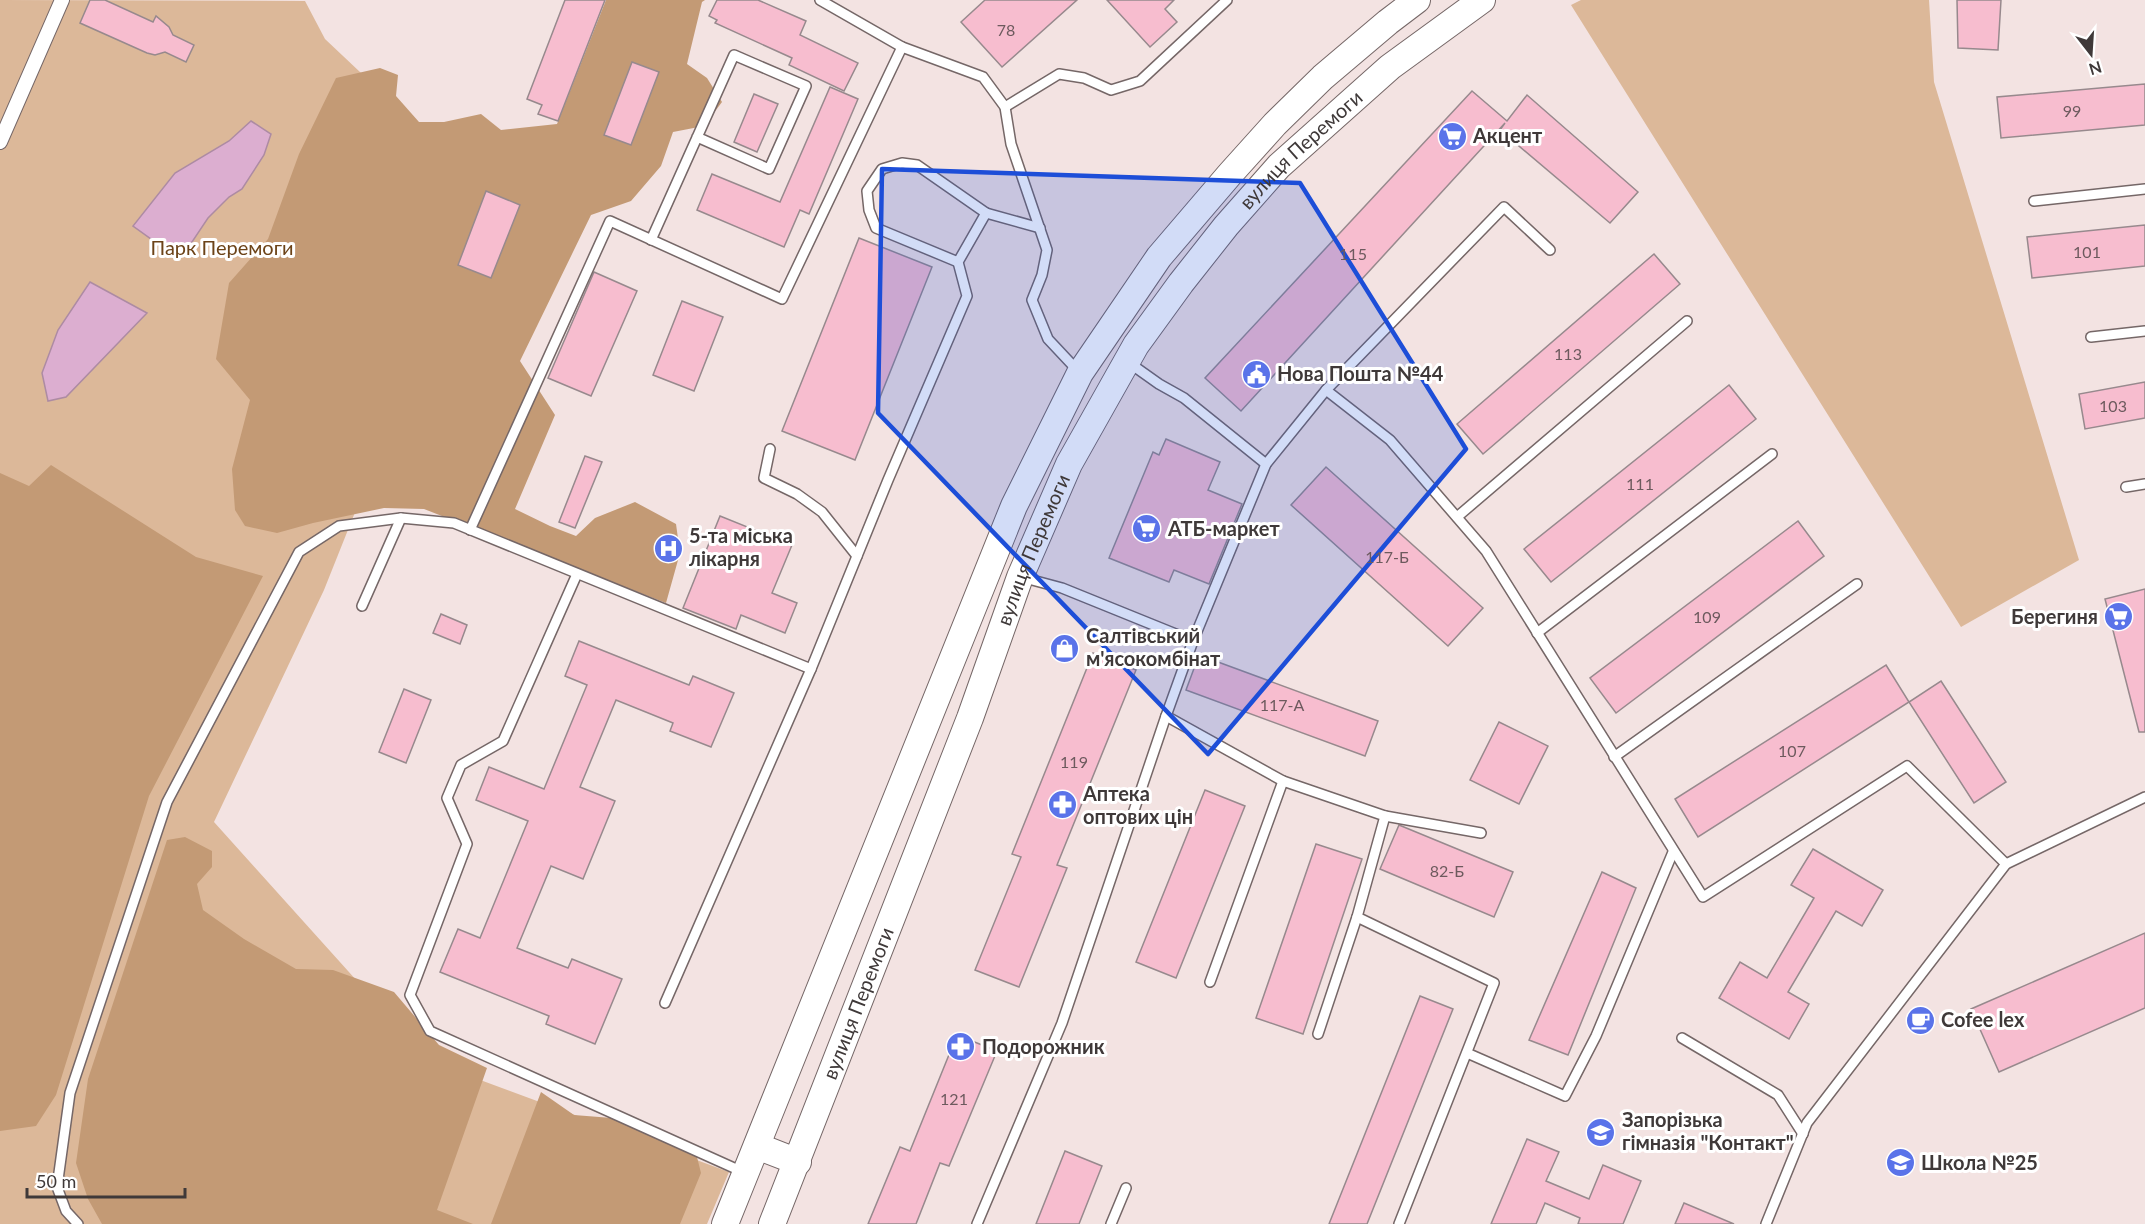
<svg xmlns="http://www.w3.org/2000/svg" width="2145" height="1224" font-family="Lato,sans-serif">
<rect width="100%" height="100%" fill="#f3e3e2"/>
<!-- green -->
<g fill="#dcb899">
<path d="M0,0L305,1L325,39L484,189L324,590L214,822L429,1061L729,1172L707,1224H0Z"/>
<path d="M1581,0H1929L1934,82L2079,560L1961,627L1571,5Z"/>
</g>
<!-- forest -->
<g fill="#c39a75">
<path d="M606,0H705L702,2L687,64L707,78L722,102L704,126L673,132L661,166L631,201L591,215L520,361L555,415L515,509L550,526L576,536L595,518L635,502L676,524L680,553L666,603L424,509L384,508L313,523L277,533L245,526L235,510L232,469L250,400L216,359L229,283L268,239L299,154L336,78L380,68L398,75L396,96L419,122H444L481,114L501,130L557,124Z"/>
<path d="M51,465L196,557L263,576L149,796L56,1095L36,1126L0,1131V473L29,486Z"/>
<path d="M185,837L212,851V867L197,884L203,910L244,939L296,969L333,970L394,992L439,1045L487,1068L437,1210L473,1224H102L88,1199L76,1163L88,1079L167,840Z"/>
<path d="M541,1092L574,1115L637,1120L696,1153L701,1173L680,1224H491Z"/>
</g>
<!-- water -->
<g fill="#dcaed0" stroke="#ad8ba3" stroke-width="1.5">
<path d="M251,121L271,134L264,155L242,189L229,197L208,218L192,242L172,254L133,226L175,173L229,141Z"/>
<path d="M90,282L147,313L66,397L48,401L42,373L58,330Z"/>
</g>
<!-- building -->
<g fill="#f7bdcf" stroke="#97898d" stroke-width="1.5">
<path d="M90,0H105L153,22L156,16L169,27L173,35L194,45L186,62L165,52L155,55L147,53L80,23Z"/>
<path d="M565,0H605L558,121L538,114L542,105L527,99Z"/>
<path d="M717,0H758L806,21L800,35L858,63L844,91L789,65L792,58L715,23L717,20L709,16Z"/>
<path d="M985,0H1077L1002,67L961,22Z"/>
<path d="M1107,0H1174L1165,9L1177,22L1150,47Z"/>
<path d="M1957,0H2001L1998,50L1958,48Z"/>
<path d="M632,62L659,72L631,145L604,135Z"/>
<path d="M2145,84V125L2001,138L1997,97Z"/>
<path d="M830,87L858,99L809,214L800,210L784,247L697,210L712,174L780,202Z"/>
<path d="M1472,91L1507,121L1527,95L1638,192L1610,223L1500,130L1505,123L1241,411L1205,378Z"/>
<path d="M754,94L778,104L757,152L734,142Z"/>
<path d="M486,191L520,205L491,278L458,265Z"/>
<path d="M2145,225V266L2032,278L2027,237Z"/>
<path d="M859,238L932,267L855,460L782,431Z"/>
<path d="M1654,254L1680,284L1483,454L1457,424Z"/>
<path d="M594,272L637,291L591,396L548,378Z"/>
<path d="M682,301L723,317L694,391L653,375Z"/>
<path d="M2145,382V418L2085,429L2079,394Z"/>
<path d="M1729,385L1756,419L1551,582L1524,549Z"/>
<path d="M1166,439L1220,462L1208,490L1242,504L1209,584L1174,570L1169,582L1109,558L1153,452L1159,455Z"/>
<path d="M585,456L602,462L575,528L559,522Z"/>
<path d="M1326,467L1483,608L1448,646L1291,505Z"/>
<path d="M720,516L792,545L772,593L797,603L785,633L741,615L736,629L683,608Z"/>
<path d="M1798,521L1824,556L1616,713L1590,678Z"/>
<path d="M2145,589V732H2139L2105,599Z"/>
<path d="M441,614L467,625L460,644L433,633Z"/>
<path d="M579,641L689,685L693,676L734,693L711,747L670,731L673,723L616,700L580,787L615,801L583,879L551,866L517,948L568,968L572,959L622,979L595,1044L546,1024L549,1016L440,972L458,929L480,938L528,821L476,800L489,767L544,789L587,685L565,676Z"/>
<path d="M1093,653L1136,670L1057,865L1067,868L1019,987L975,970L1021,857L1012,854Z"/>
<path d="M1199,655L1378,721L1365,756L1186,690Z"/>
<path d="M1886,665L1909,702L1698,837L1675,799Z"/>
<path d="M1941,681L2006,782L1974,803L1909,702Z"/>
<path d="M404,689L431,700L406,763L379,752Z"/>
<path d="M1499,722L1548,746L1519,804L1470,780Z"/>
<path d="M1205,790L1245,806L1176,978L1136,962Z"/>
<path d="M1399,825L1513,872L1494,917L1380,869Z"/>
<path d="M1316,844L1362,859L1303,1034L1256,1018Z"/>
<path d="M1813,849L1883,890L1862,926L1836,911L1788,992L1809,1004L1789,1039L1719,998L1740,962L1767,978L1814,898L1791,885Z"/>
<path d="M1602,872L1636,888L1568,1055L1529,1040Z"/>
<path d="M2145,933V1008L1999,1072L1971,1009Z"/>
<path d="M1420,996L1453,1009L1367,1224H1329Z"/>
<path d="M957,1035L997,1051L949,1166L940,1163L916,1224H868L900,1147L910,1151Z"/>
<path d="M1527,1139L1559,1152L1546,1181L1589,1199L1603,1165L1641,1181L1623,1224H1578L1580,1218L1545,1203L1536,1224H1491Z"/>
<path d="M1065,1151L1102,1166L1079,1224H1036Z"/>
<path d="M1684,1203L1734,1224H1675Z"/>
</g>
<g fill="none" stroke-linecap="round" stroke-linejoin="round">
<defs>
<g id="service">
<path d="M820,0L902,47"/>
<path d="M1005,107L1059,74L1084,78L1111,90L1140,81L1227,0"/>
<path d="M2034,201L2145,189"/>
<path d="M651,240L734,55L806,86L769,169L697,137"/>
<path d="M958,262L876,228L869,210L867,191L882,169L902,163L917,165L986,213"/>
<path d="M2091,337L2145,331"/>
<path d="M1128,362L1159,384L1184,398L1266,464L1326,390L1390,440L1486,551L1703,897L1907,766L2006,864"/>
<path d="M1326,390L1504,207L1550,250"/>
<path d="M770,449L764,478L797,494L822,512L857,556"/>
<path d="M1266,464L1193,641L1166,716L1283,781L1385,816L1357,917L1494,983L1399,1224"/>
<path d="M2126,487L2145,484"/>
<path d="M1457,517L1687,321"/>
<path d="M470,530L610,221L782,299L902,47L983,77L1005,107L1011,144L1047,250L1042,275L1032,300L1048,339L1078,371"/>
<path d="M577,574L503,741L461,765L447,798L467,844L410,995L430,1031L743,1172"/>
<path d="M1021,577L1062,588L1193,641"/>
<path d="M362,606L401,518"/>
<path d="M1537,633L1772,454"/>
<path d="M1614,757L1857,584"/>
<path d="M1385,816L1481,833"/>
<path d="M1210,982L1283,781"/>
<path d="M665,1003L811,669L888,480L967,296L958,262L986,213L1040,228"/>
<path d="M1318,1034L1357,917"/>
<path d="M1682,1038L1778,1095L1803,1134"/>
<path d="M1467,1053L1565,1096L1596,1036L1673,852"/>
<path d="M78,1224L66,1211L57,1187L70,1093L167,802L299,552L339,526L401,518L454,523L811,669"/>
<path d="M977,1224L1062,1023L1166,716"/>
<path d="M1111,1224L1126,1188"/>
<path d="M1766,1224L1807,1123L2006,864L2145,797"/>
</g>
<path id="pedestrian" d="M0,142L62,0"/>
<g id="secondary">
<path d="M757,1146L798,1162"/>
<path d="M725,1224L1014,506L1080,373L1159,257L1230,174L1275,124L1323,77L1388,22L1417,0"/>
<path id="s1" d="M772,1224L970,718L1020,577L1069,464L1136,345L1181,283L1226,226L1279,166L1390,67L1482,0"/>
</g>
</defs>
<!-- service casing -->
<use href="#service" stroke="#756767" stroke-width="12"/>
<!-- pedestrian casing -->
<use href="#pedestrian" stroke="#756767" stroke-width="16"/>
<!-- secondary casing -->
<use href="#secondary" stroke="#756767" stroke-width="28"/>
<!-- service -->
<use href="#service" stroke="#fff" stroke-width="9"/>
<!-- pedestrian -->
<use href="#pedestrian" stroke="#fff" stroke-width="14"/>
<!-- secondary -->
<use href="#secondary" stroke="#fff" stroke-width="26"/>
</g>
<!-- marked area -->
<path fill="#1d4ed8" fill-opacity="0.2" stroke="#1d4ed8" stroke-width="4.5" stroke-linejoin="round" d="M882,169L1300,183L1466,449L1208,754L878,413Z"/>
<!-- icons -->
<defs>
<symbol id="supermarket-disc" viewBox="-11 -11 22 22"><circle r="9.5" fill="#5a73e9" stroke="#fff"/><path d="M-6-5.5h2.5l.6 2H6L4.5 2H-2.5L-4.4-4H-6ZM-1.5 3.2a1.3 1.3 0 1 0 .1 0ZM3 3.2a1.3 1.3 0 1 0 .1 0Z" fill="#fff"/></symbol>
<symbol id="civic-disc" viewBox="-11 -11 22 22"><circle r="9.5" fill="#5a73e9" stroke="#fff"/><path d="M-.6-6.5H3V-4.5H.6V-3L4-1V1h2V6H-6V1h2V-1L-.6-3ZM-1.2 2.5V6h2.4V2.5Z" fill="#fff"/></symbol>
<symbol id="hospital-disc" viewBox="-11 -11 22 22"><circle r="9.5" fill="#5a73e9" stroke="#fff"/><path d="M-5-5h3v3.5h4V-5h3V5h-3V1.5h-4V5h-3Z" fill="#fff"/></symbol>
<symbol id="shop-disc" viewBox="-11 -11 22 22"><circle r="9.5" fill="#5a73e9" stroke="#fff"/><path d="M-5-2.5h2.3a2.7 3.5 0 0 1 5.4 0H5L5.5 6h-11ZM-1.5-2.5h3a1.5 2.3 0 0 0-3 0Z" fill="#fff"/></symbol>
<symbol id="pharmacy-disc" viewBox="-11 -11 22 22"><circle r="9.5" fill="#5a73e9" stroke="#fff"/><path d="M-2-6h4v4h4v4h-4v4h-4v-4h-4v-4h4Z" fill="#fff"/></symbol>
<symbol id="cafe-disc" viewBox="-11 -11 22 22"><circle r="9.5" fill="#5a73e9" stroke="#fff"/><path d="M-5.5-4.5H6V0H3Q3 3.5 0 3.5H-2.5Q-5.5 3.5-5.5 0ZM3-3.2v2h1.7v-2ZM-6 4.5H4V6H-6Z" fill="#fff"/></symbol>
<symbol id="school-disc" viewBox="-11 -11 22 22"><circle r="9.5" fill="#5a73e9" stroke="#fff"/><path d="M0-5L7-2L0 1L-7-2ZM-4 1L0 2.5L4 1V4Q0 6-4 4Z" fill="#fff"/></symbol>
</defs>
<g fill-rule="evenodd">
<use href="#supermarket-disc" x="1436" y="120" width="33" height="33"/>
<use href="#civic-disc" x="1240" y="358" width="33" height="33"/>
<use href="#supermarket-disc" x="1130" y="512" width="33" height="33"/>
<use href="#hospital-disc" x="652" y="532" width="33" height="33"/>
<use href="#supermarket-disc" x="2102" y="600" width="33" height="33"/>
<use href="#shop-disc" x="1048" y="632" width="33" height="33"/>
<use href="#pharmacy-disc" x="1046" y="788" width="33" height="33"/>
<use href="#cafe-disc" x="1904" y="1004" width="33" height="33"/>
<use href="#pharmacy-disc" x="944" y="1030" width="33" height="33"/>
<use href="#school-disc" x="1584" y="1116" width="33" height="33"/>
<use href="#school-disc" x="1884" y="1146" width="33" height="33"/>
</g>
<g text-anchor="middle" stroke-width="6" stroke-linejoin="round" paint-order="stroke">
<!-- number labels -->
<g font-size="16" fill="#6d5a5e">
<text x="1006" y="36">78</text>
<text x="2072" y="117">99</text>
<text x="2087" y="258">101</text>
<text x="1353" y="260">115</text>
<text x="1568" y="360">113</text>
<text x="2113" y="412">103</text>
<text x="1640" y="490">111</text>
<text x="1387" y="563">117-Б</text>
<text x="1707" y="623">109</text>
<text x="1282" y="711">117-А</text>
<text x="1792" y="757">107</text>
<text x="1074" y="768">119</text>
<text x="1447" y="877">82-Б</text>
<text x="954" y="1105">121</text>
</g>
<!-- poi labels -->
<g font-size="20" font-weight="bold" fill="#3f3939" stroke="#fff" text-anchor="start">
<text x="1473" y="143">Акцент</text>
<text x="1277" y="381">Нова Пошта №44</text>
<text x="1168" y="536">АТБ-маркет</text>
<text x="689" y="543">5-та міська<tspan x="689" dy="23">лікарня</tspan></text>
<text x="2098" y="624" text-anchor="end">Берегиня</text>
<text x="1086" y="643">Салтівський<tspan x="1086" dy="23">м'ясокомбінат</tspan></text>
<text x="1083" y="801">Аптека<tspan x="1083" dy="23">оптових цін</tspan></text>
<text x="1941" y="1027">Cofee lex</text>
<text x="982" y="1054">Подорожник</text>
<text x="1622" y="1127">Запорізька<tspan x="1622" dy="23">гімназія "Контакт"</tspan></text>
<text x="1921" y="1170">Школа №25</text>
</g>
<!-- street labels -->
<g font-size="20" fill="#3f3939" stroke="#fff">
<text dy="7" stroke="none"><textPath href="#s1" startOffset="1209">вулиця Перемоги</textPath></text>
<text dy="7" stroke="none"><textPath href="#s1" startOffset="723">вулиця Перемоги</textPath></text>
<text dy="7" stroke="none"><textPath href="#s1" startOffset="237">вулиця Перемоги</textPath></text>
</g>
<!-- park labels -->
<g font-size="20" fill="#6c4318" stroke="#fff">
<text x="222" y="255">Парк Перемоги</text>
</g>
</g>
<!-- north arrow -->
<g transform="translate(2091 54) rotate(163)" stroke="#ffffff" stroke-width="4.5" paint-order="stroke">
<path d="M0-4.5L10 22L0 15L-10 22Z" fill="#3f3939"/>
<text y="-9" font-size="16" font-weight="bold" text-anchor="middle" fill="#3f3939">N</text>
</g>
<!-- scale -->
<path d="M27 1188v9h158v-9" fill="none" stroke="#3f3939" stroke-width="3"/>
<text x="36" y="1188" font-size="18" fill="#3f3939" stroke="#ffffff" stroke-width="4.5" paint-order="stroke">50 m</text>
</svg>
